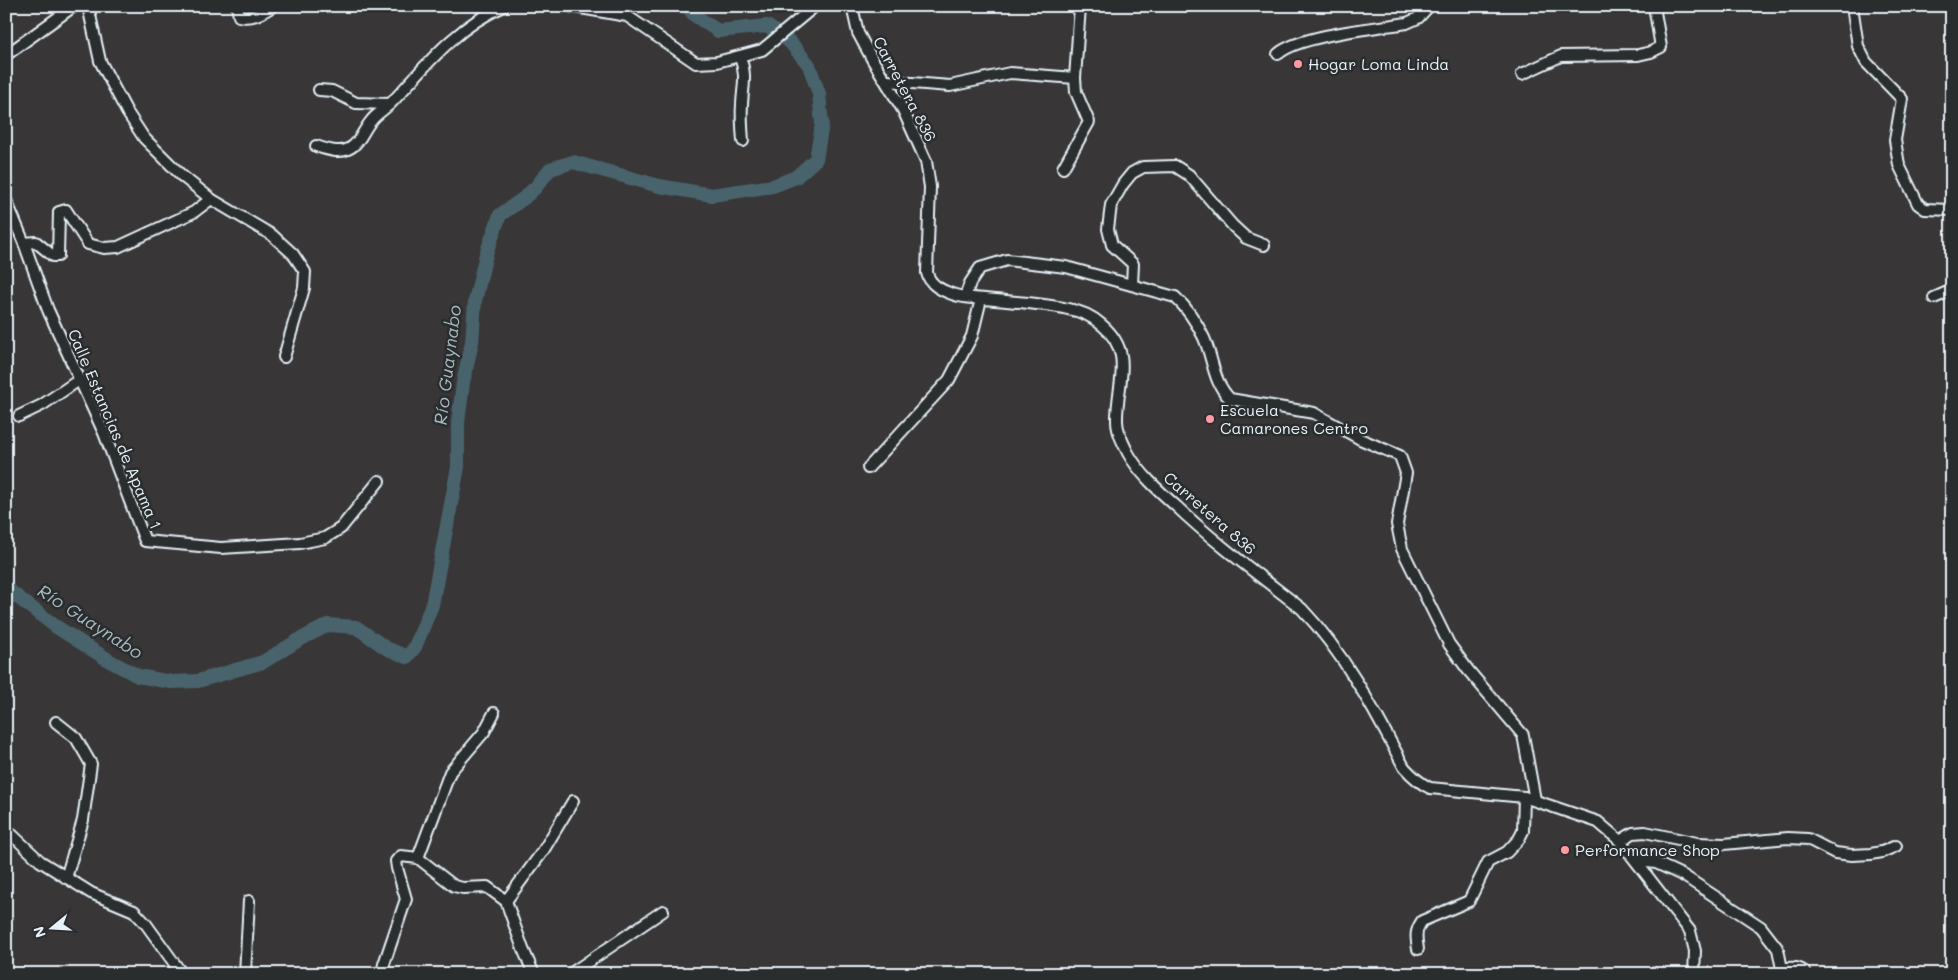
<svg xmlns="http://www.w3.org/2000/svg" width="1958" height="980" font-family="Mali,sans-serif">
<rect width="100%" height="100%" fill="#383637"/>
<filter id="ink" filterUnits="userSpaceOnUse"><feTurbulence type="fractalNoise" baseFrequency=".02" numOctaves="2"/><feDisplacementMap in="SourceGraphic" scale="10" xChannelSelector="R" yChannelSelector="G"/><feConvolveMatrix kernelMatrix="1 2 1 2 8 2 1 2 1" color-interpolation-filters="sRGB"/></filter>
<g filter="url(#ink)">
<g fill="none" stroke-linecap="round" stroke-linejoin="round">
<!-- river -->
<path stroke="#49646d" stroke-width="14" d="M6,588L55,626L110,661L138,676L171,682L198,681L263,662L299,640L328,625L356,627L386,648L407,657L415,647L432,605L458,467V423L463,383L472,342L475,301L486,254L500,215L524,198L536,187L550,169L573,162L659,186L712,195L773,186L796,177L816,159L822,124L819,94L809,65L790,42L767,26L718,31L694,15L687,6"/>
<defs>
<g id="minor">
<path d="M88,6L100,61L127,112L144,138L182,176L211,199L272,235L293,254L305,272L304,288L284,357"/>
<path d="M237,6L239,16C253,19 262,13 273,6"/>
<path d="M569,6L627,16L696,63L717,62L762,50L815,6"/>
<path d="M852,6L858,33L872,59L903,110L926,161L930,187L927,273C930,285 941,290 952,294C962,298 974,298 985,299C1013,302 1041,303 1068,309C1081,311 1092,316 1102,325C1136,354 1116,384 1117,421C1117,432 1123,443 1128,453C1139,473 1159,491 1176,506C1215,543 1260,576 1302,609C1345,654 1375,712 1404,767C1412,776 1419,783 1430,788L1524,797L1598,822L1620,841L1690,931L1695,951L1694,974"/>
<path d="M1852,6L1858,46L1866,62L1902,99L1895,140L1899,165L1918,204L1925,209L1952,210"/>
<path d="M1278,54C1300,35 1376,28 1407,23L1418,18L1429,6"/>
<path d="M6,55L74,6"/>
<path d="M740,57C747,76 743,85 742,104C741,117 742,129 743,141"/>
<path d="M1522,74L1561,56L1638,55L1651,52L1661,47L1654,6"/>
<path d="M887,81L950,86L1010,73L1075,78"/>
<path d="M319,90L332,91L356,103L390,104"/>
<path d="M316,146C328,150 342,155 353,146C361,140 364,129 371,121C377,113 387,108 394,100C428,63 456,27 504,6"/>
<path d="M1063,168L1089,122L1076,92L1075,78L1080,6"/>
<path d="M6,200L24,243L48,310L104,433L145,541L221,548L300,543L325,538L341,528L379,481"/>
<path d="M24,243L36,242L53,256H58L59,212L66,210L88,244L104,248L118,247L194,212L211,199"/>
<path d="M1132,285L1133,264L1112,245L1108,229L1111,205L1123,184L1132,173L1143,167L1175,166L1189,175L1233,226L1246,238L1264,245"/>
<path d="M965,297L970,283L980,268L1007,260L1066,267L1175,297C1187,308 1197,323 1204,338C1214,361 1212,380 1230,399L1314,413L1360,439L1400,456L1406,473L1397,524L1402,549L1449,644L1468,670L1523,735L1535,800"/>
<path d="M1934,298L1952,290"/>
<path d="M19,416L42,405L79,380"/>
<path d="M868,468L949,380L972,336L981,299"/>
<path d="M56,722L76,738L91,764L83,820L66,878"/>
<path d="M6,829L40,861L91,893L134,911L146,924L182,974"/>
<path d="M1620,841L1633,833L1645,832L1697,843L1724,844L1788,838L1808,839L1835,853L1852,855L1871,854L1882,852L1896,846"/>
<path d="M418,858L450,772L484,732L494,713"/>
<path d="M1637,861L1656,863L1684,876L1761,927L1778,949L1783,974"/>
<path d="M506,901L543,851L573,801"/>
<path d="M1418,949C1416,937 1415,931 1422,921L1469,901L1488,862L1507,852L1519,839L1523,831L1524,797"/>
<path d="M1782,969C1791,967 1801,966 1806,974"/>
<path d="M245,974L249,901"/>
<path d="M382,974L384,964L406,899L397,868L396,861L401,856L418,858L454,886L463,888L487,887L506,901L523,949L534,974"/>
<path d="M570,974L663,911"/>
</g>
</defs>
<!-- minor casing -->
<use href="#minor" stroke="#e8f1f8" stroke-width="14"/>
<!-- minor -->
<use href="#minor" stroke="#2a2d2e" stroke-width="10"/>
</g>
</g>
<!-- markers -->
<g fill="#ff9aa2" stroke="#2a2d2e" stroke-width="2">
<circle cx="1298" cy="64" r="5"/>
<circle cx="1210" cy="419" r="5"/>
<circle cx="1565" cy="850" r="5"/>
</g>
<g text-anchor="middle" stroke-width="5" stroke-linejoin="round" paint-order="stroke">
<!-- poi labels -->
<g font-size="16" fill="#e8f1f8" stroke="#2a2d2e" text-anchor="start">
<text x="1308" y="70">Hogar Loma Linda</text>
<text x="1220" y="416">Escuela<tspan x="1220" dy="18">Camarones Centro</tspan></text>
<text x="1575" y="856">Performance Shop</text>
</g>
<!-- street labels -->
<g font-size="16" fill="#e8f1f8" stroke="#2a2d2e">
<text transform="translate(905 89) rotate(62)" y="6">Carretera 836</text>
<text transform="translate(115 429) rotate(67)" y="6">Calle Estancias de Apama 1</text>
<text transform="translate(1210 513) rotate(41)" y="6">Carretera 836</text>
</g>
<!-- water labels -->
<g font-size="18" font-style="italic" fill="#a8b9c0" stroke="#2a2d2e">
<text transform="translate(448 365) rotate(-83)" y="6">Río Guaynabo</text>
<text transform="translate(90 622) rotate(33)" y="6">Río Guaynabo</text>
</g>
</g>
<!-- margin -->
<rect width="1958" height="980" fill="none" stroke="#2a2d2e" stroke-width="25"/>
<rect x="12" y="12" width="1933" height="955" fill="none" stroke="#e8f1f8" stroke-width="2" filter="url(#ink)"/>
<!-- north arrow -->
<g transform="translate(52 928) rotate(252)" stroke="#2a2d2e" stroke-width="4" paint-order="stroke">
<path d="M0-4L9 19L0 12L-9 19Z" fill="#e8f1f8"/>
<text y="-8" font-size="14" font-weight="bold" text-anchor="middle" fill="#e8f1f8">N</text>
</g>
</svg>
